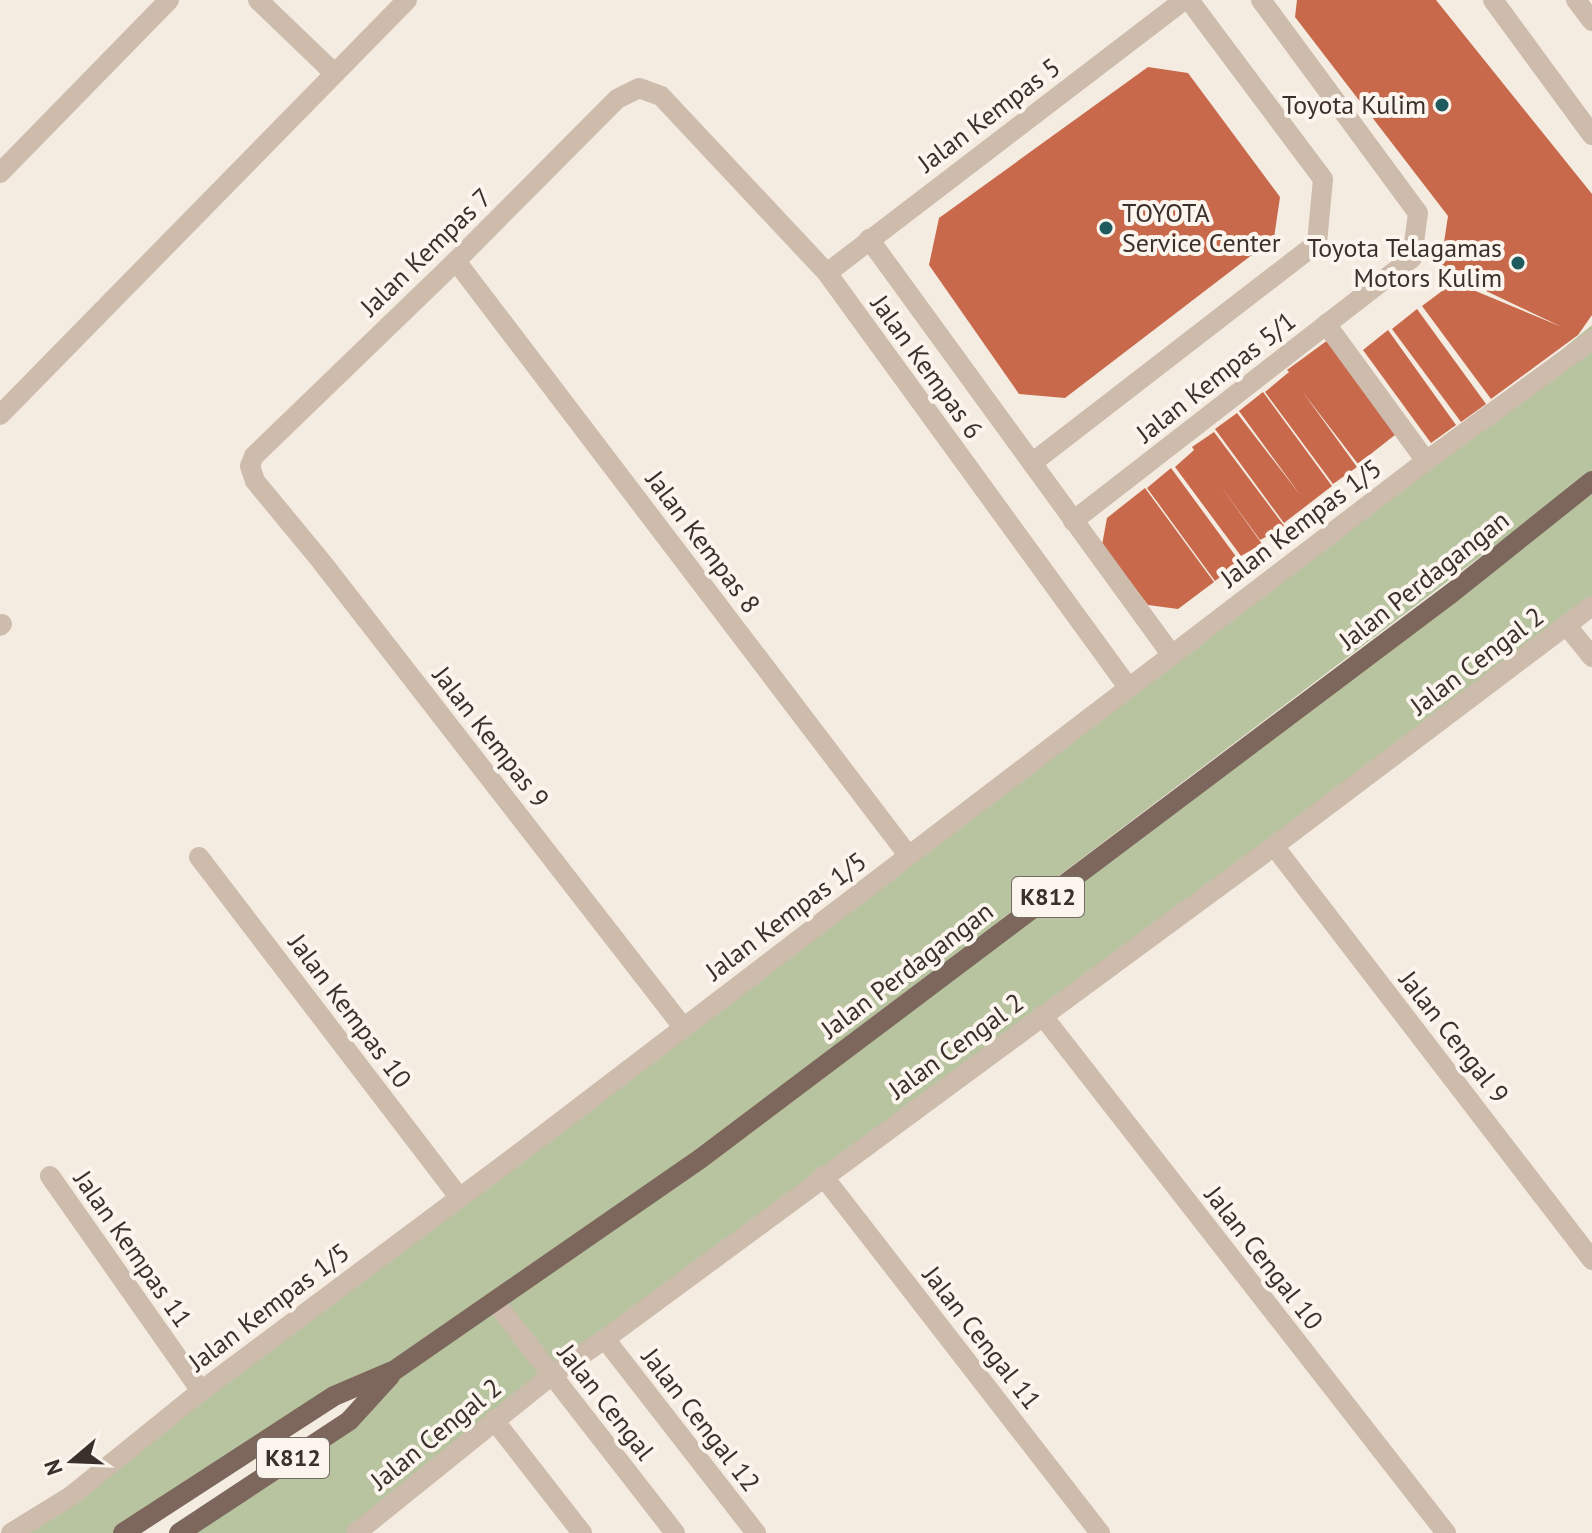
<svg xmlns="http://www.w3.org/2000/svg" width="1592" height="1533" font-family="'PT Sans',sans-serif">
<rect width="100%" height="100%" fill="#f4ebe1"/>
<!-- green -->
<path fill="#b8c4a0" d="M1592,325V472L524,1281L1592,481V606L356,1533H179L349,1421L381,1377L123,1533H11L1426,461Z"/>
<!-- building -->
<g fill="#c8694b">
<path d="M1297,0H1436L1592,194V315L1578,335L1491,399L1422,306L1454,282L1562,327L1440,269L1448,216L1295,17Z"/>
<path d="M1148,67L1188,73L1280,197L1274,238L1065,398L1019,394L929,265L939,218Z"/>
<path d="M1417,309L1486,404L1461,422L1392,329Z"/>
<path d="M1388,330L1456,425L1431,443L1363,350Z"/>
<path d="M1332,337L1400,431L1358,464L1302,391L1357,467L1333,484L1265,392L1289,372L1287,370Z"/>
<path d="M1263,392L1332,486L1284,523L1215,429L1237,413L1301,496L1239,411Z"/>
<path d="M1214,432L1285,527L1260,540L1220,485L1262,544L1241,556L1175,467L1194,450L1192,447Z"/>
<path d="M1171,468L1240,562L1215,581L1147,488Z"/>
<path d="M1145,488L1214,582L1178,609L1148,605L1102,545L1107,518Z"/>
</g>
<g fill="none" stroke-linecap="round" stroke-linejoin="round">
<!-- minor -->
<g stroke="#cdbbac" stroke-width="20">
<path d="M258,0L334,73"/>
<path d="M1493,0L1592,135"/>
<path d="M1576,0L1592,21"/>
<path d="M0,173L169,0"/>
<path d="M869,239L1171,654"/>
<path d="M456,261L908,855"/>
<path d="M827,273L1184,0"/>
<path d="M1326,324L1426,461"/>
<path d="M0,415L407,0"/>
<path d="M1032,463L1317,243L1323,179L1189,0"/>
<path d="M1073,521L1412,258L1418,213L1261,0"/>
<path d="M0,626L2,624"/>
<path d="M1567,626L1592,657"/>
<path d="M1274,846L1592,1260"/>
<path d="M199,857L459,1197"/>
<path d="M1042,1015L1446,1533"/>
<path d="M683,1027L321,561L255,481L250,466L254,456L456,261L617,99L639,88L661,96L827,273L1128,687"/>
<path d="M50,1176L201,1391"/>
<path d="M823,1176L1100,1533"/>
<path d="M496,1303L675,1533"/>
<path d="M605,1339L756,1533"/>
<path d="M494,1420L582,1533"/>
<path d="M11,1533L71,1496L201,1391L517,1155L1426,461L1592,340"/>
<path d="M356,1533L552,1375L605,1339L1274,846L1592,606"/>
</g>
<!-- major -->
<g stroke="#7d675c" stroke-width="20">
<path d="M123,1533L334,1396L395,1370L700,1159L1453,592L1592,481"/>
<path d="M179,1533L349,1421L390,1376"/>
</g>
</g>
<!-- markers -->
<g fill="#1f5a5e" stroke="#fbf5ee" stroke-width="3">
<circle cx="1442" cy="105" r="8"/>
<circle cx="1106" cy="228" r="8"/>
<circle cx="1518" cy="263" r="8"/>
</g>
<g text-anchor="middle" stroke-width="8" stroke-linejoin="round" paint-order="stroke">
<!-- shield labels -->
<g fill="#fbf5ee" stroke="#756b66" stroke-width="2">
<rect x="1012" y="877" width="72" height="40" rx="6"/>
<rect x="257" y="1438" width="72" height="40" rx="6"/>
</g>
<g font-size="24" font-weight="bold" fill="#3b302b">
<text x="1048" y="905">K812</text>
<text x="293" y="1466">K812</text>
</g>
<!-- poi labels -->
<g font-size="26" fill="#3b302b" stroke="#fbf5ee" text-anchor="end">
<text x="1426" y="114">Toyota Kulim</text>
<text x="1122" y="222" text-anchor="start">TOYOTA<tspan x="1122" dy="30">Service Center</tspan></text>
<text x="1502" y="257">Toyota Telagamas<tspan x="1502" dy="30">Motors Kulim</tspan></text>
</g>
<!-- street labels -->
<g font-size="26" fill="#3b302b" stroke="#fbf5ee">
<text transform="translate(989 115) rotate(-37)" y="9">Jalan Kempas 5</text>
<text transform="translate(426 252) rotate(-44)" y="9">Jalan Kempas 7</text>
<text transform="translate(927 367) rotate(54)" y="9">Jalan Kempas 6</text>
<text transform="translate(1216 377) rotate(-38)" y="9">Jalan Kempas 5/1</text>
<text transform="translate(1301 523) rotate(-37)" y="9">Jalan Kempas 1/5</text>
<text transform="translate(703 542) rotate(53)" y="9">Jalan Kempas 8</text>
<text transform="translate(1424 580) rotate(-38)" y="9">Jalan Perdagangan</text>
<text transform="translate(1477 661) rotate(-37)" y="9">Jalan Cengal 2</text>
<text transform="translate(491 737) rotate(52)" y="9">Jalan Kempas 9</text>
<text transform="translate(786 916) rotate(-37)" y="9">Jalan Kempas 1/5</text>
<text transform="translate(907 970) rotate(-37)" y="9">Jalan Perdagangan</text>
<text transform="translate(350 1011) rotate(53)" y="9">Jalan Kempas 10</text>
<text transform="translate(1454 1037) rotate(52)" y="9">Jalan Cengal 9</text>
<text transform="translate(956 1046) rotate(-36)" y="9">Jalan Cengal 2</text>
<text transform="translate(133 1249) rotate(55)" y="9">Jalan Kempas 11</text>
<text transform="translate(1264 1258) rotate(52)" y="9">Jalan Cengal 10</text>
<text transform="translate(269 1307) rotate(-37)" y="9">Jalan Kempas 1/5</text>
<text transform="translate(982 1338) rotate(52)" y="9">Jalan Cengal 11</text>
<text transform="translate(606 1402) rotate(52)" y="9">Jalan Cengal</text>
<text transform="translate(701 1420) rotate(52)" y="9">Jalan Cengal 12</text>
<text transform="translate(436 1434) rotate(-39)" y="9">Jalan Cengal 2</text>
</g>
</g>
<!-- north arrow -->
<g transform="translate(72 1461) rotate(251)" stroke="#fbf5ee" stroke-width="6" paint-order="stroke">
<path d="M0-6L14 30L0 20L-14 30Z" fill="#3b302b"/>
<text y="-12" font-size="22" font-weight="bold" text-anchor="middle" fill="#3b302b">N</text>
</g>
</svg>
